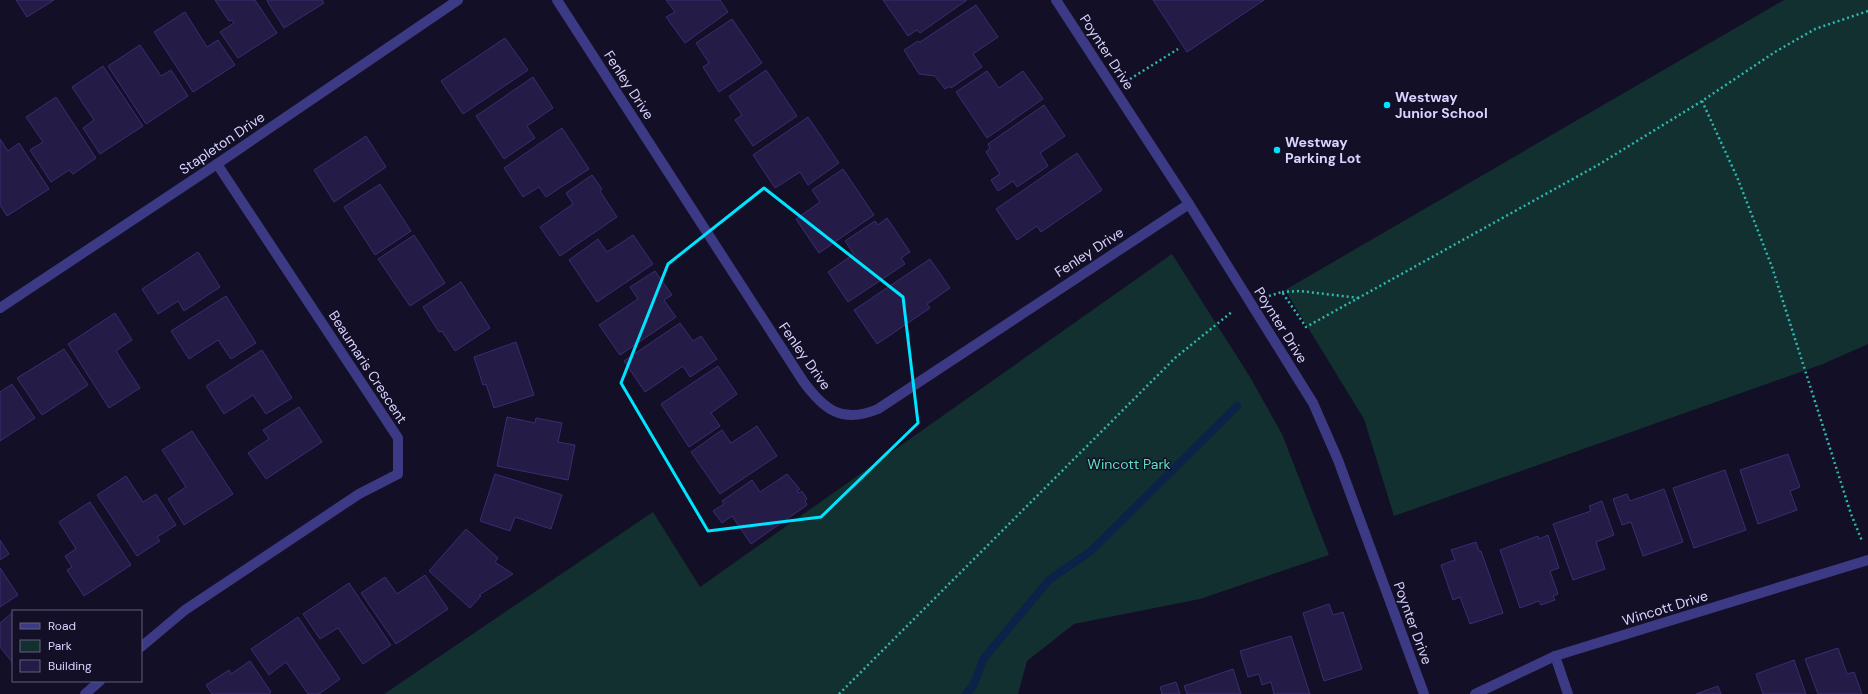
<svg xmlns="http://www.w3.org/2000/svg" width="1868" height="694" font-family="'DM Sans',sans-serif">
<rect width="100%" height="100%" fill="#130f26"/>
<!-- green -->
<g fill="#12302f">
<path d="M1784,0H1868V344L1823,364L1394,516L1364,419L1285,290Z"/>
<path d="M1172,254L1250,377L1282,434L1329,555L1200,599L1074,624L1027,661L1018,694H384L653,512L700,587Z"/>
</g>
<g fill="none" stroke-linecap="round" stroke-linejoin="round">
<!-- stream -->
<path stroke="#0c2248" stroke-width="8" d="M966,694L973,686L984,658L1049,580L1091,551L1237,406"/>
</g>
<!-- building -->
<g fill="#241b47" stroke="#3b2d73">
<path d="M16,0H54L27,17Z"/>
<path d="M215,0H255L277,33L238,58L220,32L234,23L232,20L229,21Z"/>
<path d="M268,0H322L324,3L284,28L267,1Z"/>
<path d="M666,0H720L728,12L685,43L666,17L675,12Z"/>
<path d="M883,0H967L920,33L917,30L908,36Z"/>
<path d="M1153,0H1264L1187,52Z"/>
<path d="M976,5L998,37L973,54L982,67L951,88L950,86L945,89L935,76L919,74L904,50L918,41L920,42Z"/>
<path d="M185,12L207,47L218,40L235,65L193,92L154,32Z"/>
<path d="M732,19L762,63L719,92L703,67L709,63L696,43Z"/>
<path d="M505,38L528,70L463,114L441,81Z"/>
<path d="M140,45L161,76L171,70L188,96L146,124L108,66Z"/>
<path d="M103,66L143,126L100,154L83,128L94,120L72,87Z"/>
<path d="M766,70L797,116L753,146L735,120L742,115L729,96Z"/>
<path d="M987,71L999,88L1023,71L1043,99L987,138L956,92Z"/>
<path d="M533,77L553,108L527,126L535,138L504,159L476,116Z"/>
<path d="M56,97L96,158L73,174L69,170L51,182L30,150L43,142L26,117Z"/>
<path d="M1044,105L1065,136L1040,153L1048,166L1017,187L1013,181L998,191L991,180L1000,174L986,152L990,148L988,144Z"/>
<path d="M808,117L839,163L808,185L800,172L775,188L753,155Z"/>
<path d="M562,128L589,169L546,197L539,187L523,197L504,168Z"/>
<path d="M366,136L386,167L334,202L314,170Z"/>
<path d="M0,139L8,151L19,143L49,189L7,216L0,205Z"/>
<path d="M1077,153L1102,190L1041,232L1037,226L1017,240L996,209Z"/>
<path d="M843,169L874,215L819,253L796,219L820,202L812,190Z"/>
<path d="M592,175L602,189L600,191L617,217L560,256L540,227L573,204L566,193Z"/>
<path d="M380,184L411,231L375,255L344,207Z"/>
<path d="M887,218L910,252L901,258L905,264L848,302L828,272L854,254L845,241L875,221L878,225Z"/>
<path d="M414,235L445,283L410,306L378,259Z"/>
<path d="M633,235L653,264L597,302L569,260L598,239L607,252Z"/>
<path d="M198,252L220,287L184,311L178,301L158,314L142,289Z"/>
<path d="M930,259L950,288L927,304L930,308L877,344L854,310Z"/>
<path d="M655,271L672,295L664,300L676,317L620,355L599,325L638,299L630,287Z"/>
<path d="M461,282L490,328L455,351L442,331L439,332L423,307Z"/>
<path d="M226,296L256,343L231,359L218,340L189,359L171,331Z"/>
<path d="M115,313L132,340L116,351L140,388L109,408L68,344Z"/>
<path d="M680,323L693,341L701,336L717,359L690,377L683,366L645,392L624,361Z"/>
<path d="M516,342L534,395L494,408L486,384L483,385L474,357Z"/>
<path d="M64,349L88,385L42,415L17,378Z"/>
<path d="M262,350L292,398L266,414L253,395L224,414L206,386Z"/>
<path d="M718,366L737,394L711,413L720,426L689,447L661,404Z"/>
<path d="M12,384L35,418L0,441V392Z"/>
<path d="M299,407L322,442L266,479L248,453L269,439L263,430Z"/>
<path d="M507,417L535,423L536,418L562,423L558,442L575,445L568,480L497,466Z"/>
<path d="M757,426L777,456L720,494L691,452L722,430L731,443Z"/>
<path d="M192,431L233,494L184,525L168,499L186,487L162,450Z"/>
<path d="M1788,454L1800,487L1790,491L1797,510L1758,524L1740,470Z"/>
<path d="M1725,470L1746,530L1694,548L1673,488Z"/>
<path d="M495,474L562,495L551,529L515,517L510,531L480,521Z"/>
<path d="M787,474L800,489L797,491L799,493L802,491L807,499L805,501L807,505L751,544L732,516L722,523L713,511L724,504L722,501L752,480L760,492Z"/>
<path d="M126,476L143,502L156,494L176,525L157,537L160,541L137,556L97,495Z"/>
<path d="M1664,489L1683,542L1643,556L1631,522L1622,525L1613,499L1627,494L1630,501Z"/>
<path d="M1602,501L1614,535L1596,542L1605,569L1573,580L1553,524L1591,511L1589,506Z"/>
<path d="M90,502L131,565L84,596L67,570L72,567L65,556L76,549L59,522Z"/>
<path d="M466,529L498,558L495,562L513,574L479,595L481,596L470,608L429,571Z"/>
<path d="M1548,535L1559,568L1550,571L1558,594L1553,596L1555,600L1541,605L1539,601L1520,608L1500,550L1538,536L1539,539Z"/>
<path d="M0,540L9,554L0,560Z"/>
<path d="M1476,542L1479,551H1481L1503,613L1470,624L1460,597L1453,600L1441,565L1455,560L1451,550Z"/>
<path d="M0,568L18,595L0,607Z"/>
<path d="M425,575L448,609L396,644L361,593L385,577L397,594Z"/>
<path d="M349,583L391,645L363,664L338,628L320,639L303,614Z"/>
<path d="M1329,604L1333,615L1343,612L1362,669L1324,681L1303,613Z"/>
<path d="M12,613L13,614V663L0,647V623Z"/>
<path d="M298,617L340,679L319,694H308L286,662L269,675L251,649Z"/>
<path d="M1291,636L1310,694H1274L1271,682L1262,685L1259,674L1248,677L1240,651Z"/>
<path d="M1838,648L1847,674L1854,672L1862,694H1818L1805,659Z"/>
<path d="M1794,660L1806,694H1763L1756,674Z"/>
<path d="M250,661L271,692L269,694H212L206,685L229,670L231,674Z"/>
<path d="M1233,669L1241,694H1187L1184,686Z"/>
<path d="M1176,682L1180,694H1161L1162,693L1160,687Z"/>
<path d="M1718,686L1721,694H1696Z"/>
</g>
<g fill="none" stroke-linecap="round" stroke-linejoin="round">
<!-- path -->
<g stroke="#2fb8b0" stroke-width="2.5" stroke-dasharray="2 3" stroke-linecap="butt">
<path d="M1130,79L1178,49"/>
<path d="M1702,101L1737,177L1772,267L1851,514L1862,541"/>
<path d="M1282,292L1300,291L1359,298"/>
<path d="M1269,296L1282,292L1306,327L1598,165L1702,101L1775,52L1815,29L1868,11"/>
<path d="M839,694L1175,358L1233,311"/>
</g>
<!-- minor -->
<g stroke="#3d3a85" stroke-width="10">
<path d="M557,0L803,381C824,410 842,424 878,409L1189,204"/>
<path d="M1056,0L1189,204L1313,403L1338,460L1424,694"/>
<path d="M0,308L217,164L458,0"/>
<path d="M141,647L185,610L359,494L398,474V438L217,164"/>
<path d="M1555,656L1568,694"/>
<path d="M85,694L100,681"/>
<path d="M1475,694L1555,656L1868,560"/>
</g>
</g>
<!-- marked area -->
<path fill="none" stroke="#00e5ff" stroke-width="3" stroke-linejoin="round" d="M764,188L903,297L918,423L821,517L708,531L621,383L668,264Z"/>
<!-- markers -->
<g fill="#00e5ff" stroke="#130f26" stroke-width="1.5">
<circle cx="1387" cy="105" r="4"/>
<circle cx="1277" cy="150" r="4"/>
</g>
<g text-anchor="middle" stroke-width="3" stroke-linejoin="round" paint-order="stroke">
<!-- street labels -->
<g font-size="14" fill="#d9d4ff" stroke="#130f26">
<text transform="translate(1107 52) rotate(57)" y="5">Poynter Drive</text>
<text transform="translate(629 85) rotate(57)" y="5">Fenley Drive</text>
<text transform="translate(222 143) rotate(-34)" y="5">Stapleton Drive</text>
<text transform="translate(1089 252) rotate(-33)" y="5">Fenley Drive</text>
<text transform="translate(1281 325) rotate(58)" y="5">Poynter Drive</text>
<text transform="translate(805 356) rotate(55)" y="5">Fenley Drive</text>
<text transform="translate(368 367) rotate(57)" y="5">Beaumaris Crescent</text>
<text transform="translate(1665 608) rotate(-17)" y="5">Wincott Drive</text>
<text transform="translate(1413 623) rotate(70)" y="5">Poynter Drive</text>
</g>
<!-- poi labels -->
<g font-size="14" font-weight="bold" fill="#d9d4ff" stroke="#130f26" text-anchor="start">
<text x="1395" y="102">Westway<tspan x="1395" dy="16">Junior School</tspan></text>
<text x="1285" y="147">Westway<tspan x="1285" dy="16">Parking Lot</tspan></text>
</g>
<!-- park labels -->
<g font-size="14" fill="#5fe0c0" stroke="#130f26">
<text x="1129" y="469">Wincott Park</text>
</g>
</g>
<!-- legend -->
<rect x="12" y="610" width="130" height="72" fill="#130f26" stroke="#625e7d"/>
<rect x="20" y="623" width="20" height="6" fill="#3d3a85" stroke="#625e7d"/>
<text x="48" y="630" font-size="12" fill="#d9d4ff">Road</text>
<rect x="20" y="640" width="20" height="12" fill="#12302f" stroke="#625e7d"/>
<text x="48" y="650" font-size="12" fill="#d9d4ff">Park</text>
<rect x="20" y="660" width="20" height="12" fill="#241b47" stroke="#625e7d"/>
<text x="48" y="670" font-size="12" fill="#d9d4ff">Building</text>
</svg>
